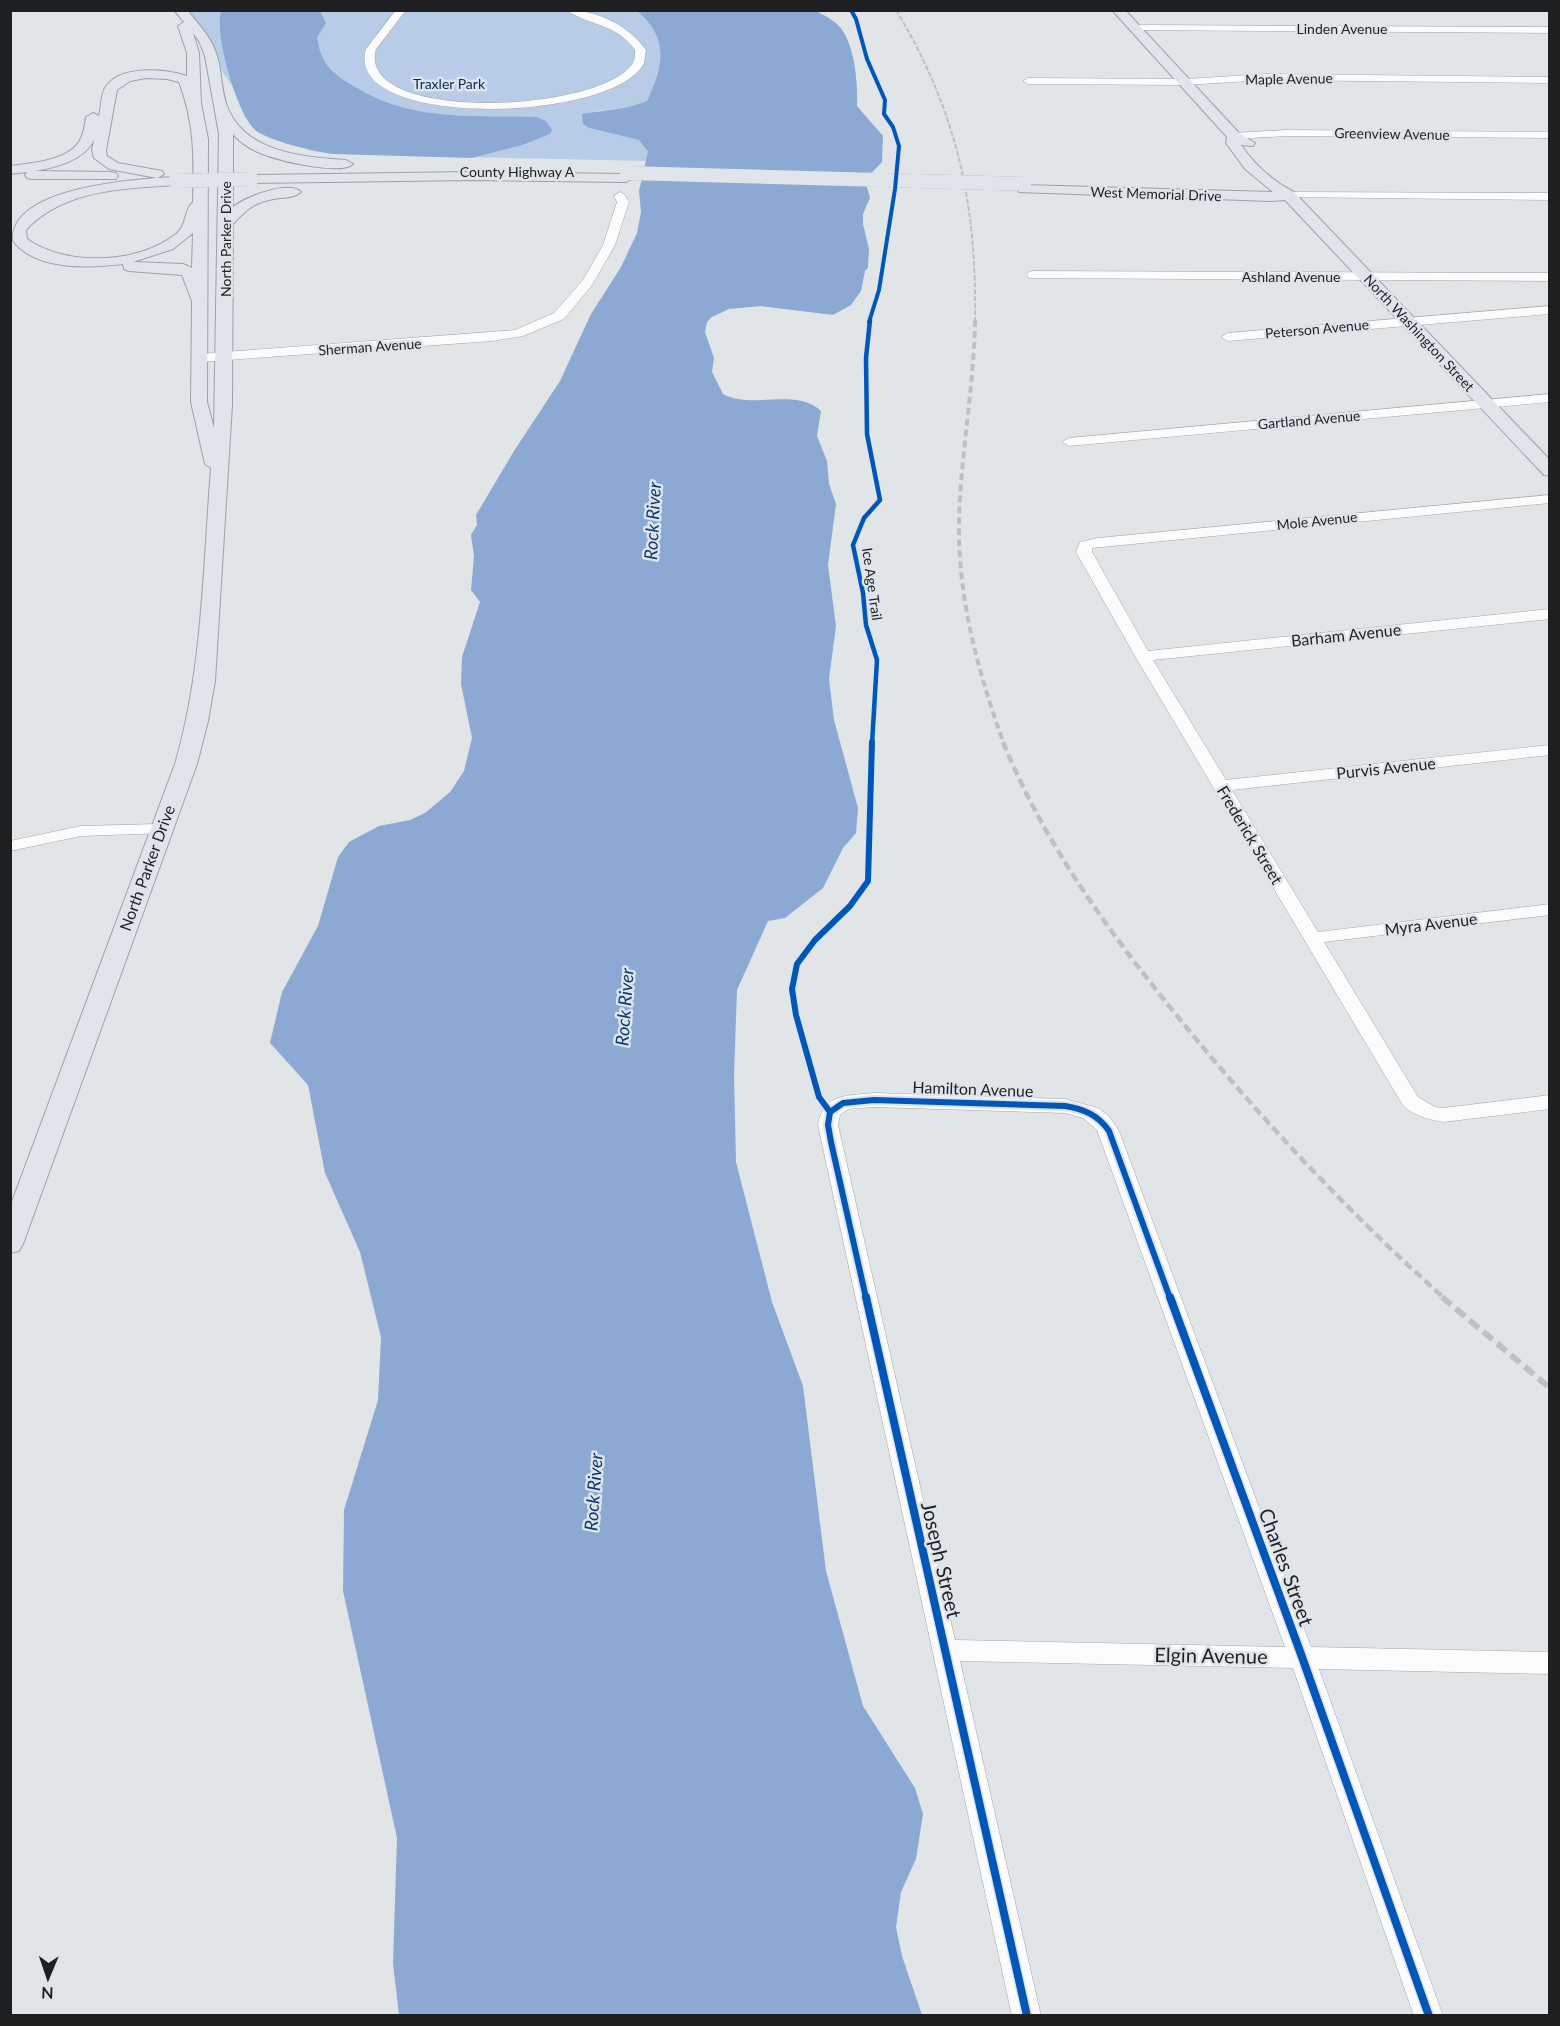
<svg xmlns="http://www.w3.org/2000/svg" width="1560" height="2026" font-family="Lato,sans-serif">
<rect width="100%" height="100%" fill="#e2e5e8"/>
<!-- green -->
<path fill="#b9cce7" d="M180,11H637C670,39 663,66 647,101L629,107L596,111L589,128L639,140L648,152V161L334,154L312,151L257,132L244,116L235,90Z"/>
<!-- water -->
<g fill="#8ba9d2">
<path d="M233,11H320L326,23L317,37C321,66 333,74 357,88C413,122 473,115 536,117L546,121L552,130L550,134L522,145L472,158L334,154C313,151 276,143 258,132C238,120 214,34 221,12Z"/>
<path d="M637,11H816C824,15 834,20 840,27C855,45 858,84 857,106L883,136L882,162L865,180L870,198L863,214V224L869,249L868,268L865,271L861,291L851,305L833,315L761,306L729,309L712,317L707,322L705,332L714,358L712,372L723,394C752,410 796,387 821,411L817,436L827,461L829,484L836,504L828,565L836,626L829,679L834,720L858,808L856,833L843,848L823,888L785,918L768,921L737,990L734,1075L736,1162L772,1302L803,1386L826,1571L863,1706L915,1788L923,1814L916,1859L901,1892L896,1927L902,1956L922,2015H399L393,1964L397,1838L343,1591L344,1510L378,1400L381,1337L360,1252L325,1173L308,1085L270,1043L282,992L318,926L338,857L349,842L379,826L410,820L425,813L450,792L464,771L472,738L461,684L462,657L480,602L471,590L474,556L471,535L477,525L476,515L514,451L560,381L591,314L621,267L637,233L641,212L639,191L648,152L639,140L589,128L583,124L582,114L629,107L647,101C663,66 670,39 637,11Z"/>
</g>
<g fill="none" stroke-linecap="round" stroke-linejoin="round">
<defs>
<g id="minor">
<path d="M396,10H406L376,49C355,123 600,114 633,63C635,59 635,54 635,50C616,23 590,26 566,10C597,10 628,25 646,50C645,54 645,59 644,63C614,123 342,130 366,49Z"/>
<path d="M1134,25L1550,27V33L1130,30V26Z"/>
<path d="M1265,74L1550,77V83L1265,80L1186,85L1028,84L1023,81L1028,78L1186,79Z"/>
<path d="M1286,130L1550,132V138L1286,136L1234,139L1228,136L1234,133Z"/>
<path d="M620,192L624,194L629,202L615,245L592,285L564,319L523,336L492,341L199,362L192,358L199,354L515,330L554,313L583,280L603,245L617,202L614,196Z"/>
<path d="M1289,192L1550,193V200L1285,197V193Z"/>
<path d="M1033,271L1550,273V281L1029,278L1027,275L1029,272Z"/>
<path d="M1550,306V314L1228,341L1221,337L1228,333Z"/>
<path d="M1550,394V402L1069,446L1062,442L1069,438Z"/>
<path d="M1550,495V503L1092,548V552L1148,651L1550,609V619L1153,660L1226,780L1550,745V755L1232,790L1318,932L1550,904V915L1324,942L1418,1097L1435,1107L1443,1108L1550,1095V1109L1443,1122C1428,1119 1409,1115 1401,1102L1135,656L1076,552L1080,542L1098,538Z"/>
<path d="M160,824L166,825L169,829L166,833L81,836L10,851V841L81,826Z"/>
<path d="M874,1093L1065,1099L1098,1108L1108,1115L1119,1131L1311,1647L1550,1652V1674L1319,1669L1443,2016H1414L1293,1668L960,1661L1041,2016H1012L818,1125C823,1093 847,1096 874,1093ZM874,1107L1065,1113L1083,1118L1097,1130L1285,1647L955,1640L838,1125L840,1115L848,1109Z"/>
</g>
<g id="major">
<path d="M174,10H187C199,25 212,38 217,56C222,72 221,90 227,106C245,153 303,157 346,160L353,164C341,176 276,160 260,153C250,149 240,142 233,134V207C245,197 289,180 301,192C294,199 279,197 269,200C253,203 243,213 233,224L232,405L215,681L208,721L197,764L23,1244L19,1251L10,1253V1207L175,764C203,668 203,567 211,468L205,464L191,402L192,301L182,275L129,271L124,269L123,264C89,268 36,271 13,241C9,190 121,181 157,178L109,169L94,158L92,150L94,140C83,161 57,167 35,171L111,172L116,173L118,176L116,179H32L27,178L25,175L27,172L10,174V166C31,163 69,161 80,140C84,133 85,124 86,117L93,113L99,116C101,107 101,95 105,88C119,64 166,69 187,76V53L178,26L184,22ZM193,33L199,41L205,56L219,134L214,428L207,402L208,139L201,103L199,53ZM146,78L167,79L179,82C195,124 194,159 193,202C184,209 187,226 176,234C138,264 67,267 27,239L26,230C64,189 123,189 175,185L182,181L175,177L158,178L164,174L162,171L118,163L107,156L106,150L117,90L130,81ZM193,233L192,268L183,264L133,262L173,249Z"/>
<path d="M1112,10H1125L1239,133L1255,143L1253,146L1241,145C1255,165 1272,181 1294,192L1550,460V476L1544,475L1285,200L1271,201L1019,192L1017,189L1024,185L1273,192L1245,169L1226,143L1227,137Z"/>
<path d="M472,172L626,174L633,178L626,182L472,180L252,183L245,179L252,175Z"/>
</g>
</defs>
<!-- minor casing -->
<use href="#minor" stroke="#a3a5a7" stroke-width="1"/>
<!-- major casing -->
<use href="#major" stroke="#99a1ac" stroke-width="2"/>
<!-- minor -->
<use href="#minor" fill="#fbfbfc" fill-rule="evenodd"/>
<!-- major -->
<use href="#major" fill="#e1e5eb" fill-rule="evenodd"/>
<!-- rail-far3 -->
<path stroke="#c0c0c1" stroke-width="2" stroke-dasharray="5 2" stroke-linecap="butt" d="M896,10C957,111 977,204 975,322"/>
<!-- rail-far2 -->
<path stroke="#c0c0c1" stroke-width="4" stroke-dasharray="7 4" stroke-linecap="butt" d="M975,320C974,393 958,466 959,539C961,610 980,678 1004,744"/>
<!-- rail-far1 -->
<path stroke="#c0c0c1" stroke-width="4.5" stroke-dasharray="9 4.5" stroke-linecap="butt" d="M1003,742C1045,845 1109,932 1178,1017C1260,1118 1347,1211 1444,1298"/>
<!-- rail -->
<path stroke="#c0c0c1" stroke-width="6" stroke-dasharray="12 6" stroke-linecap="butt" d="M1442,1297L1550,1388"/>
<defs>
<g id="major-bridge">
<path d="M627,173L1024,184"/>
<path d="M175,181L252,179"/>
</g>
</defs>
<!-- major-bridge casing -->
<use href="#major-bridge" stroke="#99a1ac" stroke-width="14" stroke-linecap="butt"/>
<!-- major-bridge -->
<use href="#major-bridge" stroke="#e1e5eb" stroke-width="14"/>
<defs>
<path id="cycleway-far3" d="M851,10L856,19L867,59L885,100L884,114L893,127L899,146L895,189L879,290L869,322"/>
<path id="cycleway-far2" d="M870,320L866,358L867,434L880,500L864,518L853,545L863,593L866,625L877,660L872,744"/>
<g id="cycleway-far1">
<path d="M830,1112L843,1103L874,1100L1065,1106C1084,1109 1098,1115 1109,1131L1170,1298"/>
<path d="M830,1112L819,1097L796,1015L792,989L797,964L815,940L850,906L868,881L872,742"/>
<path d="M830,1112L828,1125L831,1142L866,1298"/>
</g>
<g id="cycleway">
<path d="M866,1297L1027,2016"/>
<path d="M1170,1297L1302,1657L1429,2016"/>
</g>
</defs>
<!-- cycleway-far3 casing -->
<use href="#cycleway-far3" stroke="#dfe4eb" stroke-width="6"/>
<!-- cycleway-far2 casing -->
<use href="#cycleway-far2" stroke="#dfe4eb" stroke-width="8"/>
<!-- cycleway-far1 casing -->
<use href="#cycleway-far1" stroke="#dfe4eb" stroke-width="10"/>
<!-- cycleway casing -->
<use href="#cycleway" stroke="#dfe4eb" stroke-width="11"/>
<!-- cycleway-far3 -->
<use href="#cycleway-far3" stroke="#0057b8" stroke-width="4"/>
<!-- cycleway-far2 -->
<use href="#cycleway-far2" stroke="#0057b8" stroke-width="4.5"/>
<!-- cycleway-far1 -->
<use href="#cycleway-far1" stroke="#0057b8" stroke-width="6"/>
<!-- cycleway -->
<use href="#cycleway" stroke="#0057b8" stroke-width="8"/>
</g>
<g text-anchor="middle" stroke-width="5" stroke-linejoin="round" paint-order="stroke">
<!-- far-street labels -->
<g font-size="14" fill="#1d1f21" stroke="#dfe4eb">
<text x="1342" y="34">Linden Avenue</text>
<text transform="translate(1289 79) rotate(-1)" y="5">Maple Avenue</text>
<text transform="translate(1392 134) rotate(1)" y="5">Greenview Avenue</text>
<text x="517" y="177">County Highway A</text>
<text transform="translate(1156 194) rotate(2)" y="5">West Memorial Drive</text>
<text transform="translate(226 239) rotate(-90)" y="5">North Parker Drive</text>
<text x="1291" y="282">Ashland Avenue</text>
<text transform="translate(1317 329) rotate(-5)" y="5">Peterson Avenue</text>
<text transform="translate(1419 333) rotate(47)" y="5">North Washington Street</text>
<text transform="translate(370 347) rotate(-4)" y="5">Sherman Avenue</text>
<text transform="translate(1309 420) rotate(-5)" y="5">Gartland Avenue</text>
<text transform="translate(1317 521) rotate(-6)" y="5">Mole Avenue</text>
<text transform="translate(872 584) rotate(82)" y="5">Ice Age Trail</text>
</g>
<!-- far-park labels -->
<g font-size="14" fill="#052f64" stroke="#dfe4eb">
<text x="449" y="89">Traxler Park</text>
</g>
<!-- street labels -->
<g font-size="16" fill="#1d1f21" stroke="#dfe4eb">
<text transform="translate(1346 635) rotate(-6)" y="6">Barham Avenue</text>
<text transform="translate(1386 768) rotate(-6)" y="6">Purvis Avenue</text>
<text transform="translate(1250 835) rotate(59)" y="6">Frederick Street</text>
<text transform="translate(147 868) rotate(-70)" y="6">North Parker Drive</text>
<text transform="translate(1431 924) rotate(-7)" y="6">Myra Avenue</text>
<text transform="translate(973 1089) rotate(2)" y="6">Hamilton Avenue</text>
</g>
<!-- water labels -->
<g font-size="18" font-style="italic" fill="#0f386d" stroke="#dfe4eb">
<text transform="translate(653 521) rotate(-87)" y="6">Rock River</text>
<text transform="translate(625 1007) rotate(-86)" y="6">Rock River</text>
<text transform="translate(594 1492) rotate(-86)" y="6">Rock River</text>
</g>
<!-- near-street labels -->
<g font-size="20" fill="#1d1f21" stroke="#dfe4eb">
<text transform="translate(941 1560) rotate(77)" y="7">Joseph Street</text>
<text transform="translate(1286 1567) rotate(70)" y="7">Charles Street</text>
<text transform="translate(1211 1656) rotate(1)" y="7">Elgin Avenue</text>
</g>
</g>
<!-- border -->
<rect width="1560" height="2026" fill="none" stroke="#1d1f21" stroke-width="24"/>
<!-- north arrow -->
<g transform="translate(48 1978) rotate(182)" stroke="#dfe4eb" stroke-width="4.5" paint-order="stroke">
<path d="M0-4.5L10 22L0 15L-10 22Z" fill="#1d1f21"/>
<text y="-9" font-size="16" font-weight="bold" text-anchor="middle" fill="#1d1f21">N</text>
</g>
</svg>
